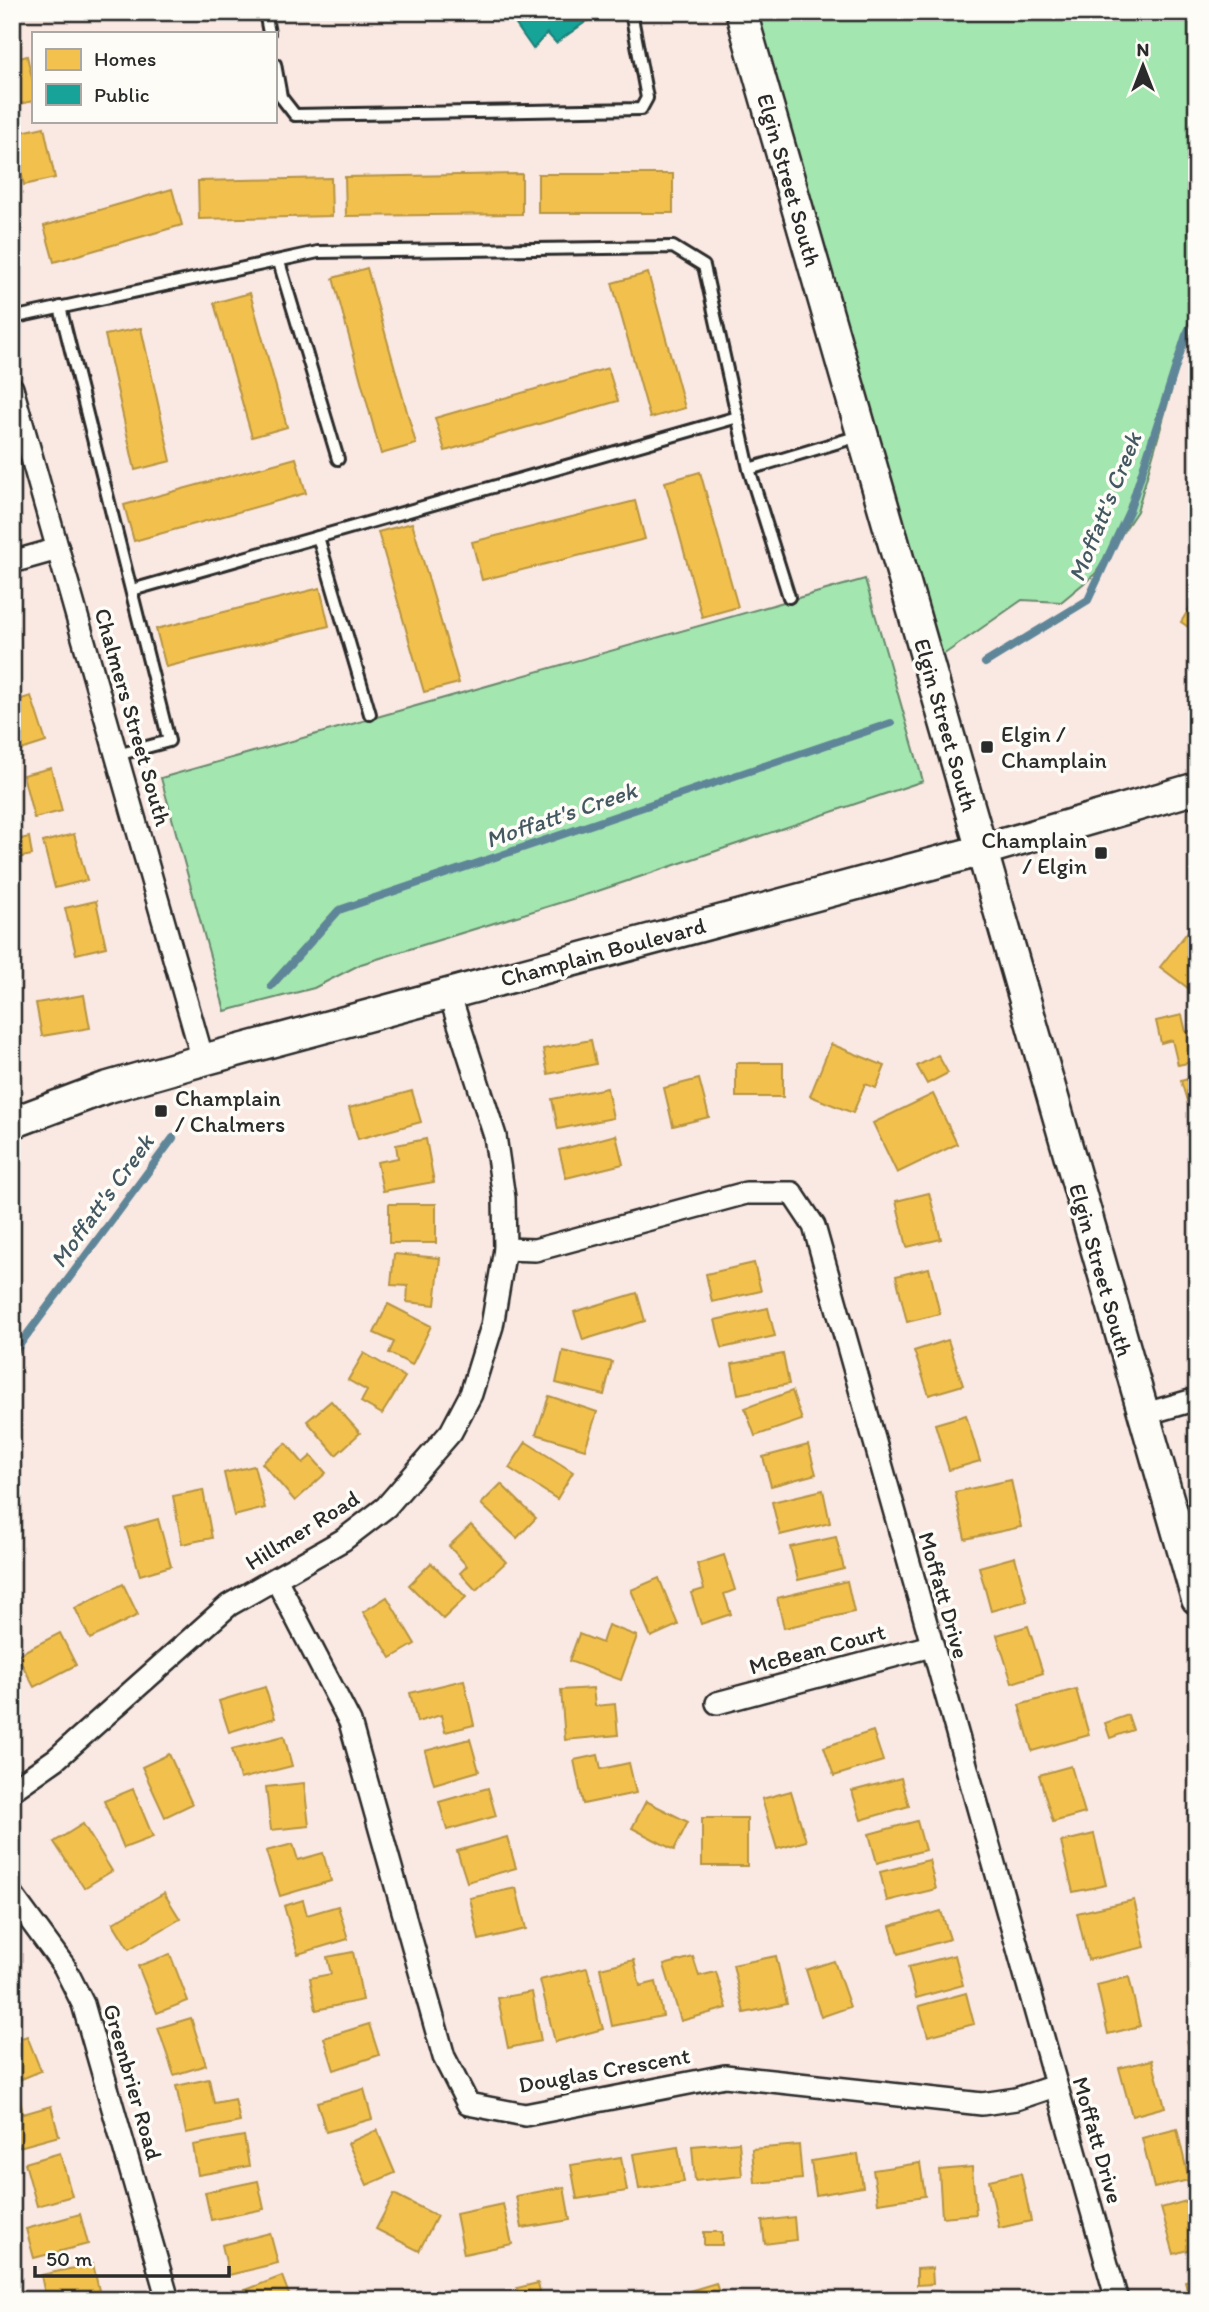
<svg xmlns="http://www.w3.org/2000/svg" width="1209" height="2312" font-family="Itim,sans-serif">
<rect width="100%" height="100%" fill="#fae8e2"/>
<filter id="ink" filterUnits="userSpaceOnUse"><feTurbulence type="fractalNoise" baseFrequency=".0143" numOctaves="2"/><feDisplacementMap in="SourceGraphic" scale="14" xChannelSelector="R" yChannelSelector="G"/><feConvolveMatrix kernelMatrix="1 2 1 2 8 2 1 2 1" color-interpolation-filters="sRGB"/></filter>
<g filter="url(#ink)">
<!-- green -->
<g fill="#a4e6af" stroke="#68886d" stroke-width="2">
<path d="M743,12H1197V319L1183,350L1137,511L1095,574L1061,602L1022,600L930,664Z"/>
<path d="M865,579L923,781L598,891L361,964L314,988L225,1011L161,778Z"/>
</g>
<!-- homes -->
<g fill="#f2c14e" stroke="#b69444" stroke-width="2">
<path d="M27,56L33,82V101L12,106V60Z"/>
<path d="M44,127L55,178L24,185L13,134Z"/>
<path d="M522,174V214L346,216L345,177Z"/>
<rect x="538" y="174" width="135" height="39"/>
<path d="M331,178L332,216L199,219L198,181Z"/>
<path d="M172,189L182,225L54,262L44,226Z"/>
<path d="M367,268L416,444L381,454L333,278Z"/>
<path d="M648,273L685,408L650,418L612,283Z"/>
<path d="M250,293L287,427L252,437L214,303Z"/>
<path d="M141,328L171,461L135,470L105,335Z"/>
<path d="M608,368L618,401L445,451L435,418Z"/>
<path d="M296,458L306,493L134,541L124,505Z"/>
<path d="M700,472L738,607L702,617L665,482Z"/>
<path d="M635,501L645,539L482,580L472,542Z"/>
<path d="M412,523L459,683L424,692L378,532Z"/>
<path d="M320,588L329,626L166,667L156,629Z"/>
<path d="M1197,596V633L1181,622Z"/>
<path d="M31,696L46,742L15,752L12,702Z"/>
<path d="M51,768L62,811L34,818L23,775Z"/>
<path d="M74,834L87,880L55,888L43,842Z"/>
<path d="M29,837L32,855L12,859V841Z"/>
<path d="M96,901L106,947L76,954L65,908Z"/>
<path d="M1197,920V977L1188,988L1160,967Z"/>
<path d="M84,995L90,1028L42,1036L36,1003Z"/>
<path d="M1182,1015L1186,1032L1197,1029V1061L1178,1065L1172,1040L1161,1043L1156,1021Z"/>
<path d="M591,1040L596,1064L548,1074L543,1049Z"/>
<path d="M831,1044L885,1066L876,1088L865,1084L853,1113L810,1096Z"/>
<path d="M938,1055L948,1073L927,1084L917,1066Z"/>
<rect x="736" y="1063" width="47" height="34"/>
<path d="M1197,1076V1123L1194,1124L1181,1081Z"/>
<path d="M699,1079L709,1117L673,1126L664,1088Z"/>
<path d="M607,1088L613,1118L558,1129L552,1099Z"/>
<path d="M412,1091L421,1122L358,1139L349,1108Z"/>
<path d="M933,1094L957,1144L897,1173L873,1123Z"/>
<path d="M616,1135L623,1164L566,1178L559,1150Z"/>
<path d="M426,1139L434,1182L383,1191L377,1162L398,1158L396,1145Z"/>
<path d="M929,1193L941,1239L907,1247L896,1201Z"/>
<rect x="389" y="1204" width="47" height="39"/>
<path d="M394,1254L440,1258L435,1305L407,1302L408,1286L391,1285Z"/>
<path d="M754,1263L761,1291L712,1302L706,1274Z"/>
<path d="M929,1268L940,1314L907,1322L896,1276Z"/>
<path d="M637,1293L645,1321L583,1340L574,1312Z"/>
<path d="M388,1304L431,1326L412,1365L389,1353L394,1342L374,1333Z"/>
<path d="M768,1308L775,1336L722,1348L715,1320Z"/>
<path d="M948,1340L963,1385L929,1395L914,1351Z"/>
<path d="M563,1351L612,1362L604,1395L556,1383Z"/>
<path d="M364,1353L405,1377L382,1414L361,1402L367,1391L348,1380Z"/>
<path d="M783,1354L789,1384L738,1394L732,1364Z"/>
<path d="M792,1391L802,1420L755,1436L745,1408Z"/>
<path d="M549,1396L597,1412L585,1449L536,1434Z"/>
<path d="M331,1401L360,1433L336,1455L307,1421Z"/>
<path d="M966,1415L980,1461L949,1470L935,1424Z"/>
<path d="M526,1442L573,1472L557,1499L509,1468Z"/>
<path d="M286,1443L303,1463L311,1456L326,1473L295,1501L262,1463Z"/>
<path d="M808,1445L816,1474L771,1486L763,1457Z"/>
<path d="M254,1466L265,1508L234,1516L224,1473Z"/>
<path d="M1011,1480L1021,1527L965,1539L955,1492Z"/>
<path d="M501,1484L536,1518L517,1538L481,1504Z"/>
<path d="M203,1490L212,1538L182,1544L173,1496Z"/>
<path d="M823,1490L830,1523L780,1535L772,1502Z"/>
<path d="M158,1519L171,1566L140,1575L126,1528Z"/>
<path d="M471,1525L506,1562L476,1590L460,1573L467,1566L449,1546Z"/>
<path d="M836,1537L844,1569L798,1580L790,1547Z"/>
<path d="M724,1555L735,1590L724,1594L731,1614L701,1624L691,1593L704,1589L697,1564Z"/>
<path d="M1015,1557L1027,1601L991,1611L979,1567Z"/>
<path d="M431,1563L466,1597L443,1619L409,1585Z"/>
<path d="M659,1578L678,1625L651,1637L631,1590Z"/>
<path d="M847,1581L854,1612L784,1628L777,1598Z"/>
<path d="M123,1584L138,1615L90,1639L75,1608Z"/>
<path d="M387,1597L415,1644L391,1658L363,1612Z"/>
<path d="M608,1625L637,1636L621,1680L569,1661L579,1634L602,1643Z"/>
<path d="M1028,1626L1043,1673L1012,1683L997,1635Z"/>
<path d="M60,1633L76,1665L34,1687L17,1655Z"/>
<path d="M464,1680L474,1725L445,1732L441,1715L417,1722L410,1693Z"/>
<path d="M265,1687L275,1718L229,1732L219,1701Z"/>
<path d="M593,1688L595,1706L615,1704L618,1735L565,1740L561,1690Z"/>
<path d="M1076,1689L1089,1735L1032,1751L1019,1705Z"/>
<path d="M1128,1715L1133,1730L1110,1738L1105,1723Z"/>
<path d="M873,1731L883,1761L834,1776L824,1747Z"/>
<path d="M284,1736L292,1766L240,1779L232,1749Z"/>
<path d="M470,1739L479,1771L434,1784L425,1751Z"/>
<path d="M169,1754L192,1804L165,1817L142,1767Z"/>
<path d="M598,1755L601,1769L629,1763L636,1793L583,1804L574,1760Z"/>
<path d="M1071,1766L1085,1813L1053,1822L1039,1775Z"/>
<path d="M901,1778L909,1806L861,1820L852,1791Z"/>
<path d="M304,1783L309,1826L271,1830L266,1787Z"/>
<path d="M488,1788L496,1816L447,1830L439,1802Z"/>
<path d="M133,1789L153,1837L124,1848L104,1801Z"/>
<path d="M791,1791L806,1841L777,1849L762,1799Z"/>
<path d="M646,1801L688,1822L674,1850L632,1828Z"/>
<rect x="702" y="1818" width="45" height="48"/>
<path d="M917,1821L925,1850L877,1863L869,1834Z"/>
<path d="M83,1824L112,1871L84,1888L54,1842Z"/>
<path d="M1094,1834L1106,1885L1073,1892L1061,1842Z"/>
<path d="M507,1837L516,1868L467,1882L457,1851Z"/>
<path d="M293,1844L298,1860L323,1853L331,1881L280,1896L266,1851Z"/>
<path d="M929,1860L936,1889L887,1901L880,1872Z"/>
<path d="M516,1888L526,1929L479,1940L470,1898Z"/>
<path d="M164,1893L180,1919L129,1949L113,1923Z"/>
<path d="M303,1900L307,1915L338,1906L348,1939L298,1954L284,1906Z"/>
<path d="M1134,1900L1145,1947L1088,1960L1077,1913Z"/>
<path d="M941,1911L950,1939L898,1954L890,1926Z"/>
<path d="M353,1952L363,2000L316,2010L310,1978L331,1974L327,1957Z"/>
<path d="M170,1954L188,2001L157,2013L138,1966Z"/>
<path d="M955,1955L963,1985L916,1998L908,1967Z"/>
<path d="M776,1956L787,2004L744,2013L733,1965Z"/>
<path d="M693,1957L699,1976L716,1972L727,2008L681,2021L664,1965Z"/>
<path d="M634,1960L640,1986L656,1982L663,2016L612,2026L600,1968Z"/>
<path d="M834,1961L850,2007L821,2017L806,1970Z"/>
<path d="M587,1968L603,2029L555,2042L540,1980Z"/>
<path d="M1129,1977L1140,2026L1108,2034L1097,1985Z"/>
<path d="M532,1992L541,2041L508,2048L498,1998Z"/>
<path d="M966,1993L974,2024L928,2036L919,2006Z"/>
<path d="M191,2018L206,2065L174,2075L158,2028Z"/>
<path d="M369,2024L379,2055L334,2070L324,2038Z"/>
<path d="M27,2036L41,2071L12,2083V2042Z"/>
<path d="M1197,2038V2061L1193,2062L1187,2041Z"/>
<path d="M1152,2060L1165,2107L1132,2116L1119,2068Z"/>
<path d="M209,2079L214,2103L235,2099L240,2122L186,2133L176,2086Z"/>
<path d="M364,2089L372,2119L326,2132L317,2102Z"/>
<path d="M19,2096L23,2114L51,2106L59,2136L12,2149V2098Z"/>
<path d="M1177,2129L1189,2180L1154,2188L1142,2138Z"/>
<path d="M377,2130L395,2173L367,2185L348,2143Z"/>
<path d="M244,2136L249,2166L198,2175L193,2145Z"/>
<path d="M739,2142L742,2176L695,2181L692,2146Z"/>
<path d="M799,2145L802,2179L755,2183L752,2149Z"/>
<path d="M678,2147L684,2182L639,2189L633,2154Z"/>
<path d="M60,2153L72,2196L37,2206L25,2163Z"/>
<path d="M858,2154L863,2187L816,2195L811,2161Z"/>
<path d="M621,2157L627,2191L577,2199L571,2165Z"/>
<path d="M920,2163L925,2196L878,2203L873,2170Z"/>
<path d="M972,2167L976,2214L942,2217L939,2170Z"/>
<path d="M1021,2173L1031,2221L999,2228L989,2180Z"/>
<path d="M258,2181L264,2209L211,2220L205,2192Z"/>
<path d="M564,2187L570,2220L522,2228L516,2196Z"/>
<path d="M394,2194L437,2216L419,2251L376,2229Z"/>
<path d="M1197,2198V2247L1174,2254L1161,2208Z"/>
<path d="M503,2204L512,2244L464,2254L456,2214Z"/>
<path d="M80,2214L88,2244L34,2258L26,2229Z"/>
<path d="M794,2217L796,2240L765,2244L762,2221Z"/>
<rect x="704" y="2232" width="18" height="13"/>
<path d="M270,2233L278,2263L229,2275L222,2245Z"/>
<path d="M93,2264L100,2295L77,2300H46L41,2275Z"/>
<path d="M932,2268L933,2284L917,2285V2269Z"/>
<path d="M282,2276L291,2300H237L235,2294Z"/>
<path d="M1197,2279V2300H1189L1185,2281Z"/>
<path d="M538,2283L542,2300H519L517,2288Z"/>
<path d="M716,2283L721,2300H688L686,2292Z"/>
</g>
<!-- public -->
<path fill="#17a398" stroke="#1d7f77" stroke-width="2" d="M507,12H596L597,14L556,43L547,33L533,49Z"/>
<g fill="none" stroke-linecap="round" stroke-linejoin="round">
<!-- stream -->
<g stroke="#5e8698" stroke-width="8">
<path d="M985,663L1088,600L1130,509L1186,335L1197,313"/>
<path d="M271,986L339,910L891,723"/>
<path d="M12,1355L173,1138"/>
</g>
<defs>
<g id="lane">
<path d="M265,12L269,33"/>
<path d="M275,64L281,97L295,115L641,109L647,98L631,12"/>
<path d="M279,262L338,459"/>
<path d="M60,307L169,741L117,755"/>
<path d="M12,318L318,252L673,247L704,266L749,469L859,436"/>
<path d="M749,469L789,597"/>
<path d="M318,537L370,714"/>
<path d="M132,590L738,417"/>
</g>
<g id="street">
<path d="M12,388L203,1060"/>
<path d="M12,562L58,549"/>
<path d="M505,1249L535,1250L746,1193H792L814,1226L1117,2300"/>
<path d="M1142,1415L1197,1399"/>
<path d="M276,1579L350,1722L444,2057L468,2104L525,2115L725,2076L982,2104L1016,2099L1055,2086"/>
<path d="M717,1703L931,1646"/>
<path d="M12,1790L56,1759L229,1605L343,1540L386,1507L451,1432L471,1394L492,1326L505,1249L504,1198L495,1136L449,993"/>
<path d="M12,1895L64,1966L83,2004L168,2300"/>
</g>
<g id="secondary">
<path d="M741,12L1197,1599"/>
<path d="M12,1123L105,1088L203,1060L983,850L1197,788"/>
</g>
</defs>
<!-- lane casing -->
<use href="#lane" stroke="#2b2b2b" stroke-width="16"/>
<!-- street casing -->
<use href="#street" stroke="#2b2b2b" stroke-width="26"/>
<!-- secondary casing -->
<use href="#secondary" stroke="#2b2b2b" stroke-width="35"/>
<!-- lane -->
<use href="#lane" stroke="#fdfcf7" stroke-width="10"/>
<!-- street -->
<use href="#street" stroke="#fdfcf7" stroke-width="21"/>
<!-- secondary -->
<use href="#secondary" stroke="#fdfcf7" stroke-width="30"/>
</g>
</g>
<!-- markers -->
<g fill="#2b2b2b" stroke="#fdfcf7" stroke-width="2.5">
<rect x="980" y="740" width="14" height="14" rx="3.5"/>
<rect x="1094" y="846" width="14" height="14" rx="3.5"/>
<rect x="154" y="1104" width="14" height="14" rx="3.5"/>
</g>
<g text-anchor="middle" stroke-width="7" stroke-linejoin="round" paint-order="stroke">
<!-- street labels -->
<g font-size="23" fill="#2b2b2b" stroke="#fdfcf7">
<text transform="translate(789 180) rotate(74)" y="8">Elgin Street South</text>
<text transform="translate(133 717) rotate(74)" y="8">Chalmers Street South</text>
<text transform="translate(946 725) rotate(74)" y="8">Elgin Street South</text>
<text transform="translate(603 952) rotate(-15)" y="8">Champlain Boulevard</text>
<text transform="translate(1101 1270) rotate(74)" y="8">Elgin Street South</text>
<text transform="translate(302 1530) rotate(-32)" y="8">Hillmer Road</text>
<text transform="translate(944 1595) rotate(74)" y="8">Moffatt Drive</text>
<text transform="translate(817 1649) rotate(-15)" y="8">McBean Court</text>
<text transform="translate(604 2070) rotate(-10)" y="8">Douglas Crescent</text>
<text transform="translate(133 2082) rotate(74)" y="8">Greenbrier Road</text>
<text transform="translate(1098 2140) rotate(74)" y="8">Moffatt Drive</text>
</g>
<!-- poi labels -->
<g font-size="23" fill="#2b2b2b" stroke="#fdfcf7" text-anchor="start">
<text x="1001" y="742">Elgin /<tspan x="1001" dy="26">Champlain</tspan></text>
<text x="1087" y="848" text-anchor="end">Champlain<tspan x="1087" dy="26">/ Elgin</tspan></text>
<text x="175" y="1106">Champlain<tspan x="175" dy="26">/ Chalmers</tspan></text>
</g>
<!-- water labels -->
<g font-size="24" font-style="italic" fill="#445862" stroke="#fdfcf7">
<text transform="translate(1105 507) rotate(-68)" y="8">Moffatt's Creek</text>
<text transform="translate(561 815) rotate(-19)" y="8">Moffatt's Creek</text>
<text transform="translate(102 1201) rotate(-54)" y="8">Moffatt's Creek</text>
</g>
</g>
<!-- margin -->
<rect width="1209" height="2312" fill="none" stroke="#fdfcf7" stroke-width="42"/>
<rect x="21" y="21" width="1167" height="2270" fill="none" stroke="#2b2b2b" stroke-width="2.5" filter="url(#ink)"/>
<!-- legend -->
<rect x="32" y="32" width="245" height="91" fill="#fdfcf7" stroke="#a9a8a5" stroke-width="2"/>
<rect x="46" y="49" width="35" height="21" fill="#f2c14e" stroke="#a9a8a5" stroke-width="2"/>
<text x="94" y="66" font-size="21" fill="#2b2b2b">Homes</text>
<rect x="46" y="84" width="35" height="21" fill="#17a398" stroke="#a9a8a5" stroke-width="2"/>
<text x="94" y="102" font-size="21" fill="#2b2b2b">Public</text>
<!-- north arrow -->
<g transform="translate(1143 66)" stroke="#fdfcf7" stroke-width="5" paint-order="stroke">
<path d="M0-5L12 26L0 18L-12 26Z" fill="#2b2b2b"/>
<text y="-10" font-size="19" font-weight="bold" text-anchor="middle" fill="#2b2b2b">N</text>
</g>
<!-- scale -->
<path d="M35 2266v10h194v-10" fill="none" stroke="#2b2b2b" stroke-width="3.5"/>
<text x="46" y="2266" font-size="21" fill="#2b2b2b" stroke="#fdfcf7" stroke-width="5" paint-order="stroke">50 m</text>
</svg>
